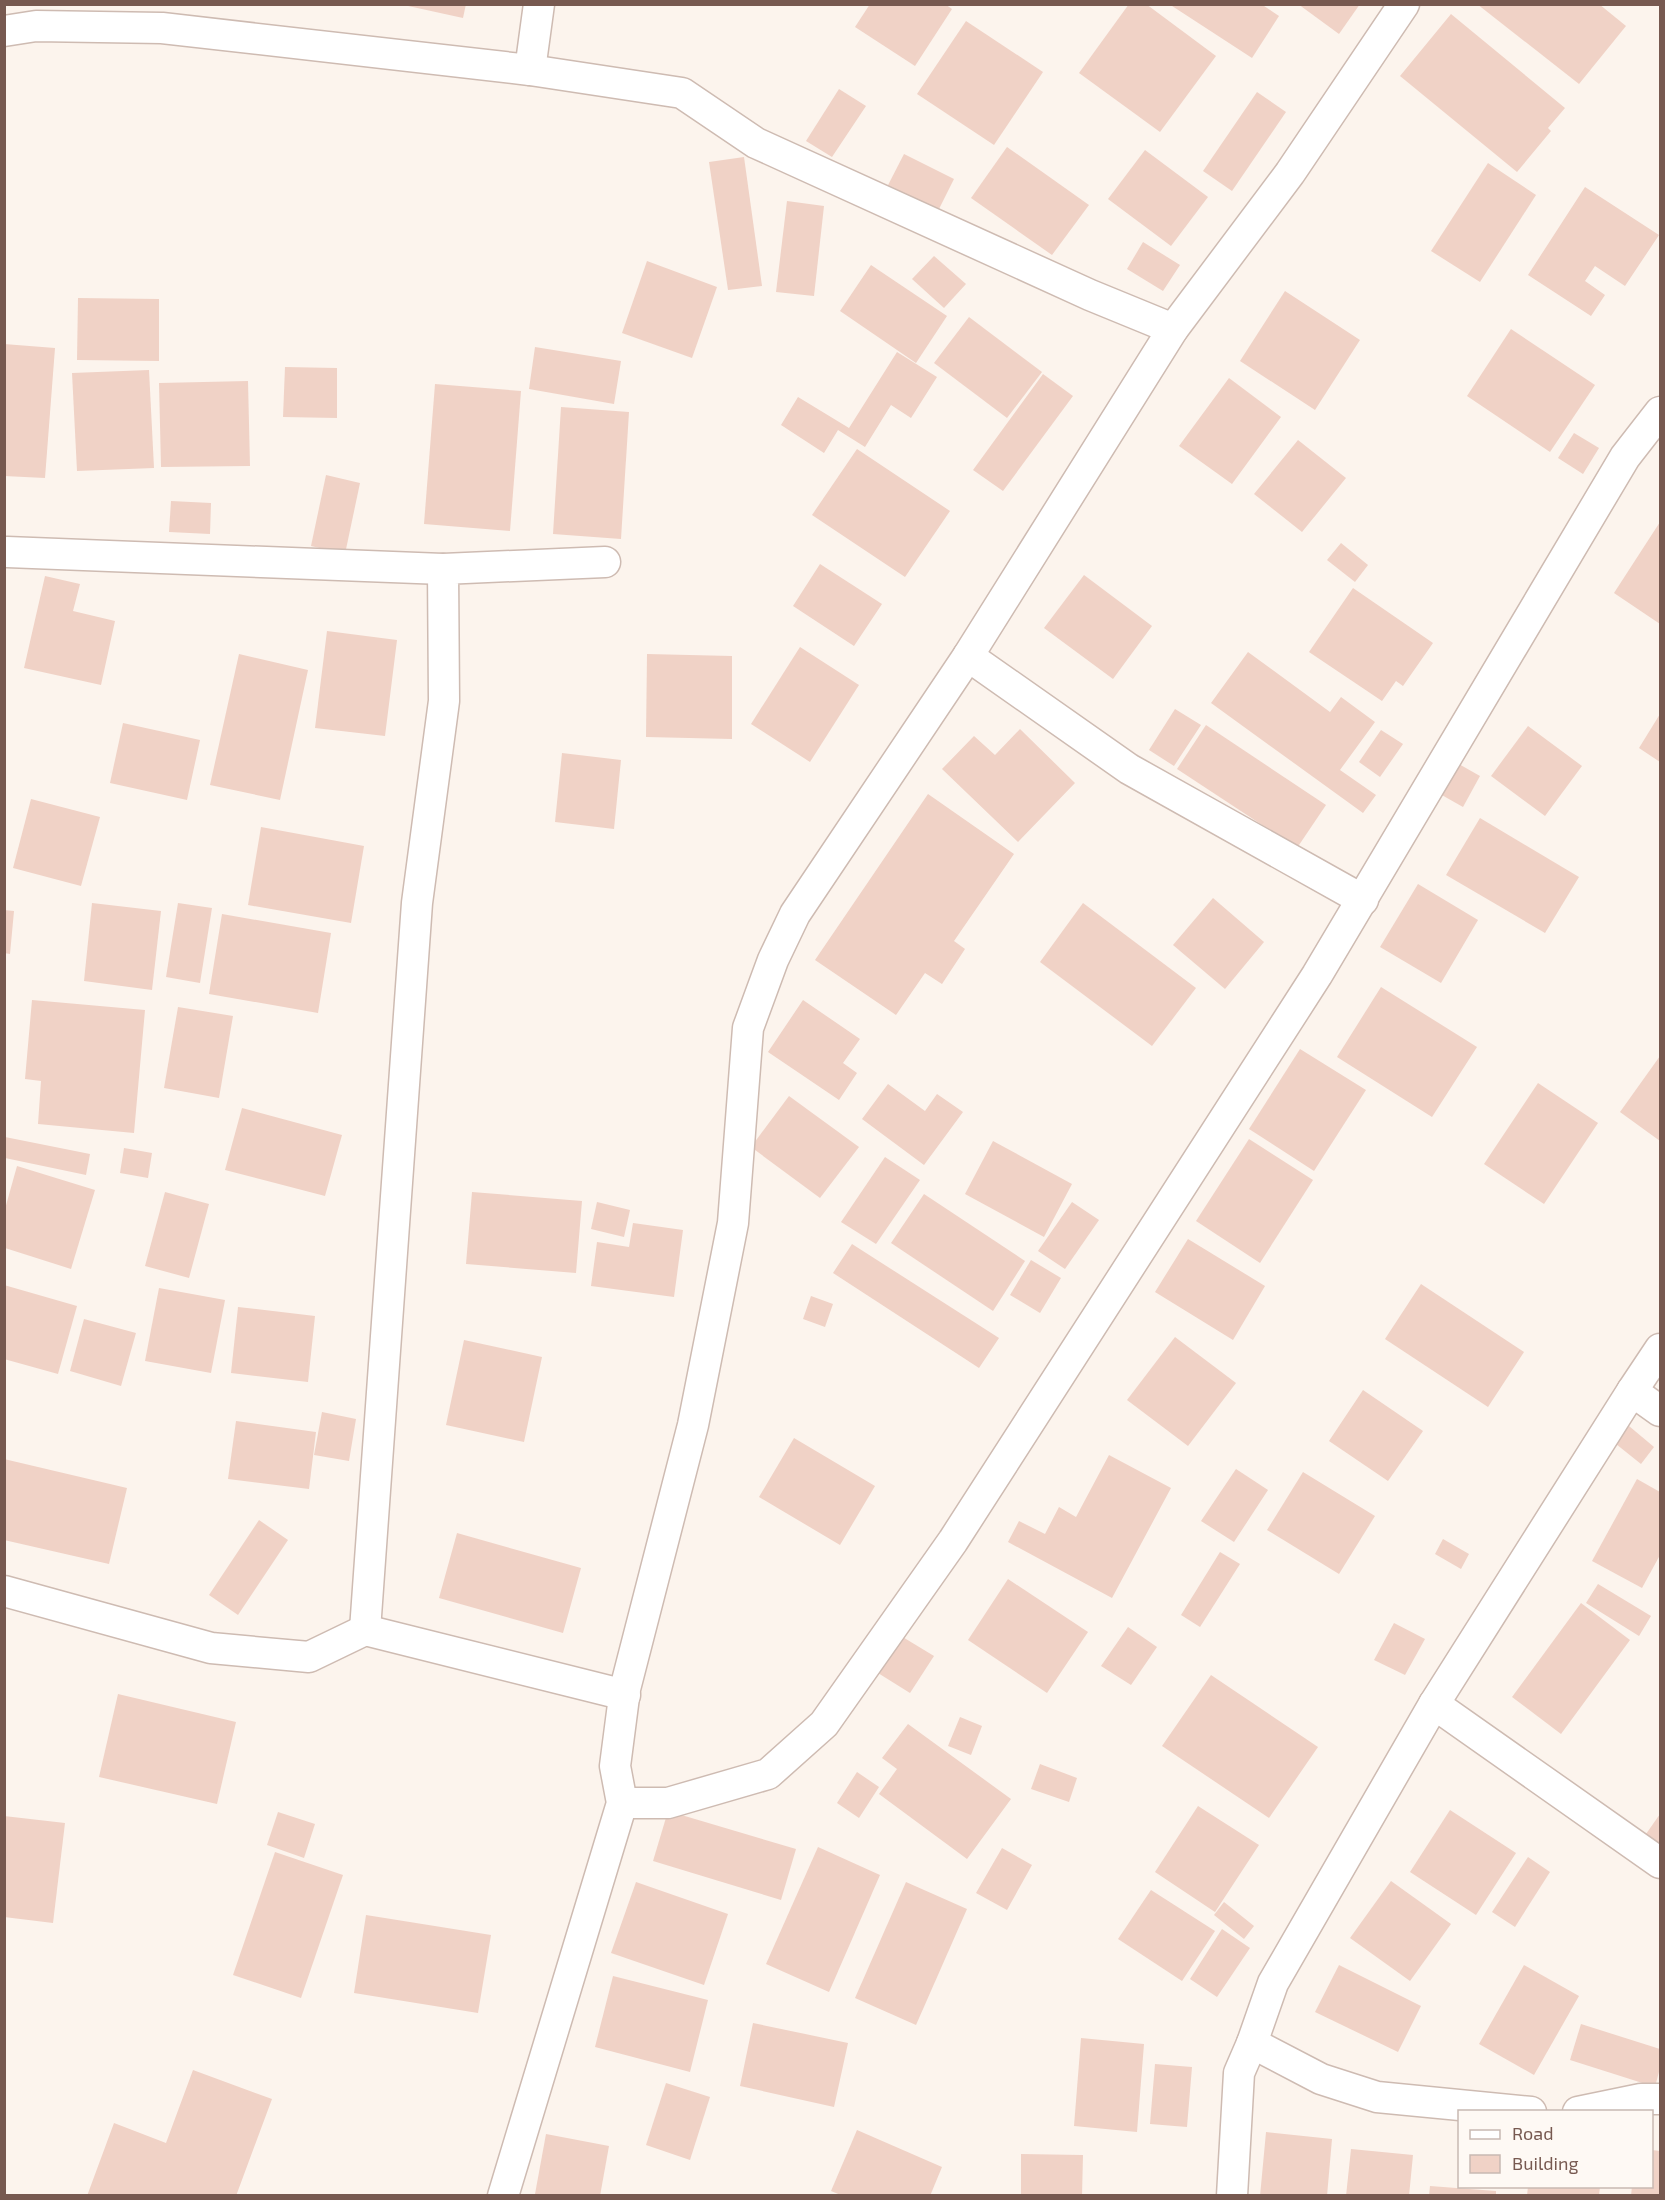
<svg xmlns="http://www.w3.org/2000/svg" width="1665" height="2200" font-family="'Exo 2',sans-serif">
<rect width="100%" height="100%" fill="#fcf4ed"/>
<!-- building -->
<g fill="#f0d2c6">
<path d="M399,4H466L463,18Z"/>
<path d="M870,4H945L952,9L915,66L855,27Z"/>
<path d="M1129,4H1146L1216,56L1160,132L1079,73Z"/>
<path d="M1169,4H1261L1279,16L1252,58Z"/>
<path d="M1298,4H1360L1339,34Z"/>
<path d="M1477,4H1599L1626,26L1579,84Z"/>
<path d="M1451,14L1565,108L1548,128L1551,131L1517,172L1400,76Z"/>
<path d="M966,21L1043,72L994,145L917,94Z"/>
<path d="M839,89L866,106L832,157L806,141Z"/>
<path d="M1257,92L1286,112L1232,191L1203,171Z"/>
<path d="M1007,147L1089,205L1052,255L971,198Z"/>
<path d="M1145,150L1208,197L1171,246L1108,199Z"/>
<path d="M904,154L954,179L936,215L885,191Z"/>
<path d="M744,157L762,286L728,290L709,162Z"/>
<path d="M1488,163L1536,195L1480,282L1431,251Z"/>
<path d="M1585,187L1659,235L1625,286L1595,266L1585,281L1605,295L1591,316L1528,275Z"/>
<path d="M787,201L824,206L814,296L776,292Z"/>
<path d="M1143,242L1180,265L1163,291L1127,269Z"/>
<path d="M934,256L966,284L944,308L912,279Z"/>
<path d="M647,261L717,287L692,358L622,333Z"/>
<path d="M871,265L947,316L916,363L840,311Z"/>
<path d="M1285,291L1360,340L1315,410L1240,361Z"/>
<path d="M78,298L159,299V361L77,360Z"/>
<path d="M969,317L1042,372L1007,418L934,363Z"/>
<path d="M1511,329L1595,385L1550,452L1467,396Z"/>
<path d="M4,344L55,348L45,478L4,476Z"/>
<path d="M535,347L621,361L614,404L529,389Z"/>
<path d="M897,352L937,377L911,418L891,405L865,447L838,430L824,453L781,425L798,397L849,428Z"/>
<path d="M285,367L337,368V418L283,417Z"/>
<path d="M149,370L154,468L77,471L72,373Z"/>
<path d="M1043,374L1073,396L1003,491L973,470Z"/>
<path d="M1229,378L1281,417L1232,484L1179,446Z"/>
<path d="M248,381L250,466L161,467L159,383Z"/>
<path d="M435,384L521,391L510,531L424,524Z"/>
<path d="M561,407L629,412L621,539L553,534Z"/>
<path d="M1574,433L1599,448L1583,474L1558,458Z"/>
<path d="M1298,440L1346,478L1302,532L1254,494Z"/>
<path d="M857,449L950,511L905,577L812,515Z"/>
<path d="M326,475L360,483L345,554L311,546Z"/>
<path d="M171,501L211,503L210,534L169,532Z"/>
<path d="M1660,522V624L1614,593Z"/>
<path d="M1341,543L1368,565L1355,582L1327,560Z"/>
<path d="M820,564L882,604L854,646L793,606Z"/>
<path d="M1084,575L1152,626L1113,679L1044,628Z"/>
<path d="M45,576L80,584L73,611L115,621L101,685L24,668Z"/>
<path d="M1353,588L1433,643L1403,686L1396,681L1382,701L1309,652Z"/>
<path d="M327,631L397,640L385,736L315,728Z"/>
<path d="M800,647L859,685L810,762L751,724Z"/>
<path d="M1248,652L1330,712L1341,697L1375,722L1340,770L1376,795L1363,813L1211,703Z"/>
<path d="M239,654L308,670L280,800L210,785Z"/>
<path d="M647,654L732,656V739L646,737Z"/>
<path d="M1175,709L1201,725L1174,766L1149,750Z"/>
<path d="M1660,714V762L1639,748Z"/>
<path d="M123,723L200,740L187,800L110,783Z"/>
<path d="M1206,725L1326,805L1297,848L1177,769Z"/>
<path d="M1528,726L1582,766L1545,816L1491,776Z"/>
<path d="M1020,729L1075,783L1018,842L942,769L974,736L995,755Z"/>
<path d="M1381,730L1403,744L1380,777L1359,762Z"/>
<path d="M562,753L621,760L614,829L555,822Z"/>
<path d="M1457,763L1480,776L1463,807L1440,794Z"/>
<path d="M928,794L1014,854L954,941L965,949L942,984L925,973L896,1015L815,960Z"/>
<path d="M31,799L100,817L81,886L13,868Z"/>
<path d="M1480,818L1579,877L1545,933L1446,875Z"/>
<path d="M261,827L364,846L351,923L248,905Z"/>
<path d="M1418,884L1478,920L1441,983L1380,947Z"/>
<path d="M1213,898L1264,942L1225,989L1173,945Z"/>
<path d="M92,903L161,911L152,990L84,981Z"/>
<path d="M178,903L212,908L200,983L166,977Z"/>
<path d="M1083,903L1196,988L1152,1046L1040,962Z"/>
<path d="M4,910L14,911L10,954L4,953Z"/>
<path d="M222,914L331,933L318,1013L209,994Z"/>
<path d="M1381,987L1477,1047L1432,1117L1337,1057Z"/>
<path d="M32,1000L145,1010L134,1133L38,1124L41,1081L25,1079Z"/>
<path d="M803,1000L860,1039L843,1063L857,1073L839,1100L768,1052Z"/>
<path d="M178,1007L233,1016L219,1098L164,1088Z"/>
<path d="M1300,1049L1366,1090L1314,1171L1249,1129Z"/>
<path d="M1660,1056V1141L1620,1112Z"/>
<path d="M1538,1083L1598,1123L1544,1204L1484,1164Z"/>
<path d="M888,1084L925,1111L937,1094L963,1112L924,1165L862,1119Z"/>
<path d="M789,1096L859,1147L820,1198L751,1147Z"/>
<path d="M242,1108L342,1135L325,1196L225,1170Z"/>
<path d="M5,1137L90,1154L86,1175L5,1158Z"/>
<path d="M1249,1139L1313,1180L1260,1263L1196,1221Z"/>
<path d="M993,1141L1072,1184L1044,1237L965,1194Z"/>
<path d="M124,1148L152,1153L148,1178L120,1173Z"/>
<path d="M885,1157L920,1180L876,1244L841,1222Z"/>
<path d="M17,1166L95,1190L71,1269L5,1248V1209Z"/>
<path d="M165,1192L209,1204L189,1278L145,1266Z"/>
<path d="M472,1192L582,1201L576,1273L466,1264Z"/>
<path d="M924,1194L1025,1261L993,1311L891,1243Z"/>
<path d="M597,1202L630,1210L624,1237L591,1229Z"/>
<path d="M1072,1202L1099,1220L1065,1269L1038,1251Z"/>
<path d="M633,1223L683,1230L674,1297L591,1286L597,1242L629,1247Z"/>
<path d="M1188,1239L1265,1286L1233,1340L1155,1292Z"/>
<path d="M852,1244L999,1338L979,1368L833,1273Z"/>
<path d="M1031,1260L1061,1278L1040,1313L1010,1295Z"/>
<path d="M1421,1284L1524,1352L1488,1407L1385,1339Z"/>
<path d="M4,1285L77,1306L58,1374L4,1359Z"/>
<path d="M159,1288L225,1300L211,1373L145,1361Z"/>
<path d="M811,1296L833,1304L825,1327L803,1319Z"/>
<path d="M238,1307L315,1316L308,1382L231,1373Z"/>
<path d="M84,1319L136,1333L121,1386L70,1371Z"/>
<path d="M1175,1337L1236,1383L1188,1446L1127,1400Z"/>
<path d="M464,1340L542,1357L524,1442L446,1425Z"/>
<path d="M1363,1390L1423,1431L1388,1481L1329,1441Z"/>
<path d="M322,1412L356,1419L349,1461L314,1455Z"/>
<path d="M236,1421L316,1432L309,1489L228,1479Z"/>
<path d="M1629,1426L1654,1447L1641,1464L1616,1444Z"/>
<path d="M794,1438L875,1486L840,1545L759,1497Z"/>
<path d="M1109,1455L1171,1488L1112,1598L1008,1542L1019,1521L1045,1534L1059,1507L1076,1517Z"/>
<path d="M4,1459L127,1488L109,1564L4,1540Z"/>
<path d="M1236,1469L1268,1490L1234,1542L1201,1521Z"/>
<path d="M1303,1472L1375,1516L1339,1574L1267,1530Z"/>
<path d="M1637,1479L1660,1492V1555L1642,1588L1592,1561Z"/>
<path d="M259,1520L288,1540L238,1615L209,1595Z"/>
<path d="M457,1533L581,1568L563,1633L439,1598Z"/>
<path d="M1443,1539L1469,1554L1461,1569L1435,1554Z"/>
<path d="M1220,1552L1240,1564L1200,1627L1181,1615Z"/>
<path d="M1008,1579L1088,1632L1047,1693L968,1640Z"/>
<path d="M1598,1584L1651,1616L1639,1636L1586,1603Z"/>
<path d="M1581,1603L1630,1640L1561,1734L1512,1697Z"/>
<path d="M1394,1623L1425,1639L1405,1675L1374,1660Z"/>
<path d="M1128,1627L1157,1647L1131,1685L1101,1666Z"/>
<path d="M901,1636L934,1656L910,1693L878,1673Z"/>
<path d="M1211,1675L1318,1747L1269,1818L1162,1746Z"/>
<path d="M118,1694L236,1722L217,1804L99,1777Z"/>
<path d="M960,1717L982,1726L971,1755L948,1746Z"/>
<path d="M908,1724L1011,1799L967,1859L879,1794L897,1769L882,1758Z"/>
<path d="M1040,1764L1077,1778L1069,1802L1031,1789Z"/>
<path d="M857,1772L879,1787L859,1818L837,1803Z"/>
<path d="M1198,1806L1259,1845L1215,1912L1155,1872Z"/>
<path d="M1450,1810L1516,1853L1476,1915L1410,1872Z"/>
<path d="M668,1811L796,1849L781,1900L653,1861Z"/>
<path d="M278,1812L315,1824L304,1858L267,1845Z"/>
<path d="M1660,1814V1844L1646,1834Z"/>
<path d="M4,1816L65,1823L53,1923L4,1917Z"/>
<path d="M818,1847L880,1875L829,1992L766,1964Z"/>
<path d="M1002,1848L1032,1865L1007,1910L976,1893Z"/>
<path d="M275,1852L343,1875L301,1998L233,1975Z"/>
<path d="M1528,1857L1550,1872L1515,1927L1492,1912Z"/>
<path d="M1391,1881L1451,1924L1410,1981L1350,1938Z"/>
<path d="M636,1882L728,1914L704,1985L611,1953Z"/>
<path d="M906,1882L967,1909L916,2025L855,1998Z"/>
<path d="M1151,1890L1215,1931L1182,1981L1118,1939Z"/>
<path d="M1224,1902L1254,1926L1244,1939L1214,1915Z"/>
<path d="M366,1915L491,1935L478,2013L354,1993Z"/>
<path d="M1222,1929L1250,1948L1217,1997L1190,1979Z"/>
<path d="M1339,1965L1421,2006L1398,2052L1315,2012Z"/>
<path d="M1524,1965L1579,1996L1534,2075L1479,2044Z"/>
<path d="M613,1976L708,2000L690,2072L595,2047Z"/>
<path d="M753,2023L848,2043L834,2107L740,2086Z"/>
<path d="M1581,2024L1660,2049V2068L1655,2087L1570,2060Z"/>
<path d="M1081,2038L1144,2044L1137,2132L1074,2126Z"/>
<path d="M1155,2064L1192,2067L1187,2127L1150,2124Z"/>
<path d="M193,2070L272,2099L236,2196H87L114,2123L166,2143Z"/>
<path d="M666,2083L710,2097L690,2160L646,2145Z"/>
<path d="M857,2130L942,2167L930,2196H843L831,2191Z"/>
<path d="M1266,2132L1332,2139L1327,2196H1260Z"/>
<path d="M546,2134L609,2146L600,2196L535,2194Z"/>
<path d="M1351,2149L1413,2155L1409,2196H1346Z"/>
<path d="M1652,2150L1660,2151V2196H1631L1632,2186H1652Z"/>
<path d="M1021,2154L1083,2155L1082,2196H1021Z"/>
<path d="M1430,2186L1496,2191V2196H1429Z"/>
<path d="M1528,2186H1600L1599,2196H1527Z"/>
</g>
<g fill="none" stroke-linecap="round" stroke-linejoin="round">
<defs>
<g id="street">
<path d="M4,31L36,26L162,28L530,70L682,93L756,143L1090,295L1173,329"/>
<path d="M530,70L539,4"/>
<path d="M7,552L443,569"/>
<path d="M968,656L1129,769L1363,900"/>
<path d="M1632,1391L1660,1411"/>
<path d="M4,1591L211,1648L309,1657L365,1630L625,1695"/>
<path d="M365,1630L417,903L444,701L443,569L605,562"/>
<path d="M1434,1704L1660,1863"/>
<path d="M622,1803H668L768,1774L824,1724L953,1541L1317,975L1625,457L1660,412"/>
<path d="M1531,2112L1377,2097L1321,2079L1252,2043L1273,1983L1434,1704L1632,1391L1660,1349"/>
<path d="M1578,2112L1641,2099H1660"/>
<path d="M503,2196L622,1803L615,1766L625,1689L693,1425L733,1223L748,1028L773,960L795,914L968,656L1173,329L1290,173L1404,4"/>
<path d="M1232,2196L1239,2073L1252,2043"/>
</g>
</defs>
<!-- street casing -->
<use href="#street" stroke="#cebbb2" stroke-width="33"/>
<!-- street -->
<use href="#street" stroke="#fff" stroke-width="30"/>
</g>
<!-- border -->
<rect width="1665" height="2200" fill="none" stroke="#775950" stroke-width="12"/>
<!-- legend -->
<rect x="1458" y="2110" width="195" height="78" fill="#fef9f4" stroke="#c8b9b2" stroke-width="1.5"/>
<rect x="1470" y="2130" width="30" height="9" fill="#ffffff" stroke="#c8b9b2" stroke-width="1.5"/>
<text x="1512" y="2140" font-size="18" fill="#775950">Road</text>
<rect x="1470" y="2155" width="30" height="18" fill="#f0d2c6" stroke="#c8b9b2" stroke-width="1.5"/>
<text x="1512" y="2170" font-size="18" fill="#775950">Building</text>
</svg>
